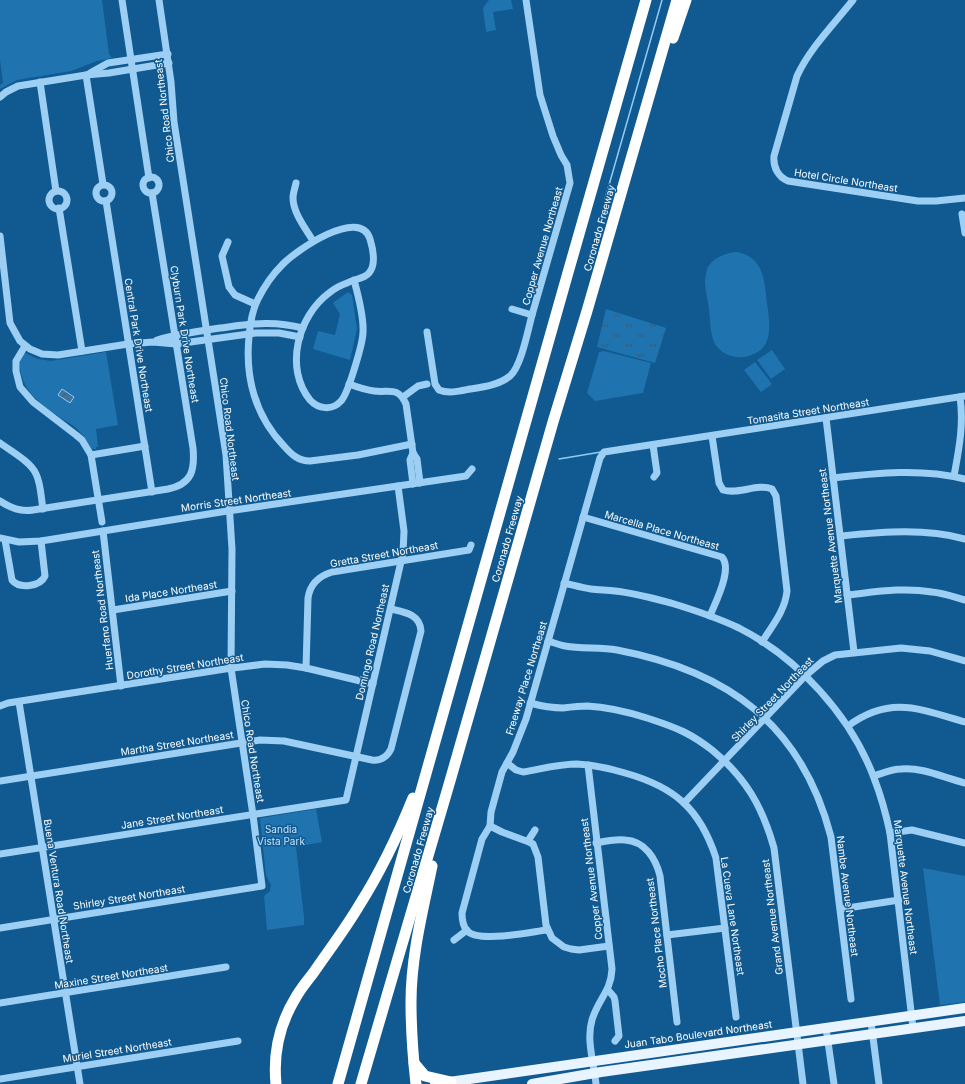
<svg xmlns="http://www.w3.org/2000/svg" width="965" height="1084" font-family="Inter,sans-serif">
<defs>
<pattern id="grass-tufts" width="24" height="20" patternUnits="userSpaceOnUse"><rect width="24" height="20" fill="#1f73af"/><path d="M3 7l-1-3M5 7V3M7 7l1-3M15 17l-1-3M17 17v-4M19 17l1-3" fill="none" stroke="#385e79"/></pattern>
<pattern id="water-waves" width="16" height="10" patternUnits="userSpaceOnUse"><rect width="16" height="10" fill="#40749d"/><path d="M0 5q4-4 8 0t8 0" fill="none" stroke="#475e70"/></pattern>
</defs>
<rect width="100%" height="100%" fill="#115a91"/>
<!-- grass -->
<path fill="url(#grass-tufts)" d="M606,309L666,328L655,363L597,347Z"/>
<!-- green -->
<g fill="#1f73af">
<path d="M0,0H102L109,54L112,58L97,61L71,71L17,80L0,89V85L3,83L0,60Z"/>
<path d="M489,0H511L513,9L493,12L496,30L486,32L483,8Z"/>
<path d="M737,252C767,258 764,285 768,310C769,321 771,332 766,343C758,359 732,362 719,349C716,346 714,343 713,339C710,330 710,319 709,309C708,300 705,291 705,282C705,277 706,272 708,267C714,257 726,253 737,252Z"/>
<path d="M348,292L352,295L357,329L350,360L313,349L318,331L335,335L340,314L333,303Z"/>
<path d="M772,350L785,369L771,379L757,360Z"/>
<path d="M604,351L651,363L643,393L595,401L587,393L599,352Z"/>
<path d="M106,352L118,425L96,429L98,447H96V449H92C88,443 84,436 79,431C75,426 69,423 64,420C39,403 21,392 19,360L25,353L38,359L51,361Z"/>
<path d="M755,362L772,384L761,392L744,370Z"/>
<path d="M316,809L322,842L296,847L304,917V925L267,930L264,896L270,891L271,885L266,875L260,819L261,818Z"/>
<path d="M923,868L965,876V1002L940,1005Z"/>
</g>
<!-- water -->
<path fill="url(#water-waves)" stroke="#8eccf6" d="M62,389L74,397L70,403L58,395Z"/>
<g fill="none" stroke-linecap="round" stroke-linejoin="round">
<!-- stream -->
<g stroke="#8eccf6" stroke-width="1.5">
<path d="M605,199L662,0"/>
<path d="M559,459L601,452"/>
</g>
<!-- minor -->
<g stroke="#9ccff3" stroke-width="7">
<path d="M122,0L149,178"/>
<path d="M853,0C834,24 810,48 797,76L774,156C773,167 778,177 788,181L918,201H936L965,198"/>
<path d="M90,73L108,63L168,54"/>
<path d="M86,75L103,184"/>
<path d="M40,82L56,191"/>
<path d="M0,97L6,92L18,86L86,75L109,73L169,63"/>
<circle cx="151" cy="185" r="8"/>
<path d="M296,183C295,188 293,193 293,198C293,213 306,229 313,241"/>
<circle cx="104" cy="193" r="8"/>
<circle cx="58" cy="200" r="9"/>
<path d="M106,201L152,492"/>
<path d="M59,208L82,351"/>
<path d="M962,214L965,233"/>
<path d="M0,236L10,323L20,341L30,349L42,354L58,355L128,344L153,342L176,344L256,333H279L300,337"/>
<path d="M228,242L222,256L229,287L235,295L255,304"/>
<path d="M354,280C358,295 364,316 363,332C363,343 348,394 341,401C332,411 318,409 310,400C284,368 298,316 329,293C334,289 341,285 347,283C354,279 364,279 369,273C376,265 373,249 370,239C360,206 295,251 282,265C272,275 264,287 258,299C252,311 250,323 249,337C245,377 255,416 284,446C291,454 298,461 310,461L358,455L412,444"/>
<path d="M512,309L532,315L570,183L567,165L561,155L553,136L540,95L526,0"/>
<path d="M427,332L435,384L439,390C449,394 460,391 470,389C483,387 499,385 510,376C521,367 528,330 532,315"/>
<path d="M157,340C178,334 199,331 220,328C251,324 272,320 303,328"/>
<path d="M25,346L16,361V371L20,387L33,402L76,435L82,440L91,455L102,522"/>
<path d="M349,384C357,387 365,390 374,391C389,393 398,386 406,404L413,453L417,459L420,483"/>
<path d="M403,397L418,386L427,384"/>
<path d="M826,418L854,652"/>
<path d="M712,436L719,483L723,490C739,495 757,483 772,489L776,496L787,591C785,611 772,626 762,642"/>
<path d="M0,443C11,451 31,462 36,474C41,484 41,498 43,509"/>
<path d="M653,445L657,473L654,477"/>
<path d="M413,453L410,460L413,484"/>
<path d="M91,455L145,446"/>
<path d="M954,476C959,449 964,424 960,397"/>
<path d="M833,478C877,473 921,468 965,479"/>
<path d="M0,501C11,508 20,512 33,510L168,489C192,484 195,470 193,448L152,193"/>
<path d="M583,517L722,557C733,569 715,603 710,616"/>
<path d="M103,531L121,686"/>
<path d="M841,536C883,532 924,528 965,539"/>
<path d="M0,538L19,542L41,541L221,512L466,476L472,469"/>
<path d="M5,540L12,580C19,589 40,587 45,576L41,541"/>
<path d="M564,583C573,585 582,588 591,589C599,590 607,590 615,591C634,593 652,598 671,603C694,610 718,618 739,628C798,658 851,716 874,778C881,796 886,814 890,833L913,1028"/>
<path d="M847,595C875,592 903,587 932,592C943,593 954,597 965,600"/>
<path d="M113,610L232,591"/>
<path d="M548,641C554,643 560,645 565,646C582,649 600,647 617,650C728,671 802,725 831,837L851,999"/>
<path d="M306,668L308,598C310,584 319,576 332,572L469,550L471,545"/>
<path d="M19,702L80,1084"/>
<path d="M530,703C541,706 552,708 563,708C571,707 579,706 587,706C607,707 628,712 647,718C659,722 672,726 684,732C694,737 703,743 712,750C746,778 762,806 774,848L803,1084"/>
<path d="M0,706L8,703L225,669L265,664L287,665L306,668L373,684"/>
<path d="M848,726C890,695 920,709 965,722"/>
<path d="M507,763L516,770L523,772C541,769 559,764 577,764C594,765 609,768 625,773C675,787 700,809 716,858L736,1017"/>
<path d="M588,765L612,969C611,992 598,999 592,1020C586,1040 594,1063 596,1084"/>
<path d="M874,776C883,773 892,769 901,769C923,767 944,778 965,783"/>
<path d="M0,781L260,740L284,741L372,760C381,761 387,757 391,749L421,631C420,614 404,612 391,609"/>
<path d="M684,803L805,676L823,661L835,655L901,648L930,651L965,661"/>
<path d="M490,826L502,832L529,842L533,844L538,857L546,925L552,938L564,947L571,949L579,950L609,946"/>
<path d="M890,833L912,830L965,843"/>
<path d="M528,841L535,830"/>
<path d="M596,843C606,841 616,839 625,840C645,841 656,859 660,876L677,1022"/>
<path d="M0,854L346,800L403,553L404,531L398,486"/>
<path d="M841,909L899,900"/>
<path d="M0,928L262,886L253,815L231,668L232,549L226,455L174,122L171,82L159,0"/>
<path d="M547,930C530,932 479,943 467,931C463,926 462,919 462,913L482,839L490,826L491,812L502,772L513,752L526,719L600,458L604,452L965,396"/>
<path d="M667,935L725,928"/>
<path d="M454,940L467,930"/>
<path d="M608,990L614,997L615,1001L619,1036L615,1041"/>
<path d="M0,1003L226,967"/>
<path d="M871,1022L879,1084"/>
<path d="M826,1028L834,1084"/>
<path d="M0,1079L238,1041"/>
</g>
<!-- major -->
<g stroke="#e8f4ff" stroke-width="10">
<path d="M435,1084L965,1008"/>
<path d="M532,1084L601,1072L965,1021"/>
</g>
<!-- highway -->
<g stroke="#fff" stroke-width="11">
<path d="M673,38L686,0"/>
<path d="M414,1063L425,1076L451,1082"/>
<path d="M276,1084C273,1053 280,1023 296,997C301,988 308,980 314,972C329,950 346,928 360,904C381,871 398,835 413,798"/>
<path d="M338,1084C441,723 542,361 646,0"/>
<path d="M361,1084L450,781L553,422L587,311L677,0"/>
<path d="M416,1084C413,1057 411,1029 411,1002C411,956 423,910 432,866"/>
</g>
</g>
<g text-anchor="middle" stroke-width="3" stroke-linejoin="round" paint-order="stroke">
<!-- street labels -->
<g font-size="10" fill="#fff" stroke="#115a91">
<text transform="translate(164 111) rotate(-97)" y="4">Chico Road Northeast</text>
<text transform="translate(846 180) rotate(9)" y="4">Hotel Circle Northeast</text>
<text transform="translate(599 228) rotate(-74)" y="4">Coronado Freeway</text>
<text transform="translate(542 246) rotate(-74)" y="4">Copper Avenue Northeast</text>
<text transform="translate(185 334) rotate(81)" y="4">Clyburn Park Drive Northeast</text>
<text transform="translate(139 345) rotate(81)" y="4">Central Park Drive Northeast</text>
<text transform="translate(808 411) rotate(-9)" y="4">Tomasita Street Northeast</text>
<text transform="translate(230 429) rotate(83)" y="4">Chico Road Northeast</text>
<text transform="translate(236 500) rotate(-8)" y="4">Morris Street Northeast</text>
<text transform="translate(662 530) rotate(16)" y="4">Marcella Place Northeast</text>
<text transform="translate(830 536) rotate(-97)" y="4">Marquette Avenue Northeast</text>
<text transform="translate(507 539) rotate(-74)" y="4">Coronado Freeway</text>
<text transform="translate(384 554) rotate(-10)" y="4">Gretta Street Northeast</text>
<text transform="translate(171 591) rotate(-9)" y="4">Ida Place Northeast</text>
<text transform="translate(102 610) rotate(-97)" y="4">Huerfano Road Northeast</text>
<text transform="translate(372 642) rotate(-77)" y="4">Domingo Road Northeast</text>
<text transform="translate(185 666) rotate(-9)" y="4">Dorothy Street Northeast</text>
<text transform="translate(526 678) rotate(-73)" y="4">Freeway Place Northeast</text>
<text transform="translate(772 699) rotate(-46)" y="4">Shirley Street Northeast</text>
<text transform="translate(177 743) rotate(-9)" y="4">Martha Street Northeast</text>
<text transform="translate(253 751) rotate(81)" y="4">Chico Road Northeast</text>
<text transform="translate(172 817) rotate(-9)" y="4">Jane Street Northeast</text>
<text transform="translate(418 850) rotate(-74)" y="4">Coronado Freeway</text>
<text transform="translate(591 879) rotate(-97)" y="4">Copper Avenue Northeast</text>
<text transform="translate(906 887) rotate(83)" y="4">Marquette Avenue Northeast</text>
<text transform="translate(59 891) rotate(81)" y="4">Buena Ventura Road Northeast</text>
<text transform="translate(848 896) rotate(83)" y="4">Nambe Avenue Northeast</text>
<text transform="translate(129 897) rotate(-9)" y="4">Shirley Street Northeast</text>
<text transform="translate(733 916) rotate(82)" y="4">La Cueva Lane Northeast</text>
<text transform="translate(772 917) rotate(-97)" y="4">Grand Avenue Northeast</text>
<text transform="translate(656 933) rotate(-97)" y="4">Mocho Place Northeast</text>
<text transform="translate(111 976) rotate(-9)" y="4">Maxine Street Northeast</text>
<text transform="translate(698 1034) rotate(-8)" y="4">Juan Tabo Boulevard Northeast</text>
<text transform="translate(117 1050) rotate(-9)" y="4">Muriel Street Northeast</text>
</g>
<!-- park labels -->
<g font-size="10" fill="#c4e5fd" stroke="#115a91">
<text x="281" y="833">Sandia<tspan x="281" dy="12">Vista Park</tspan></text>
</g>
</g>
</svg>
